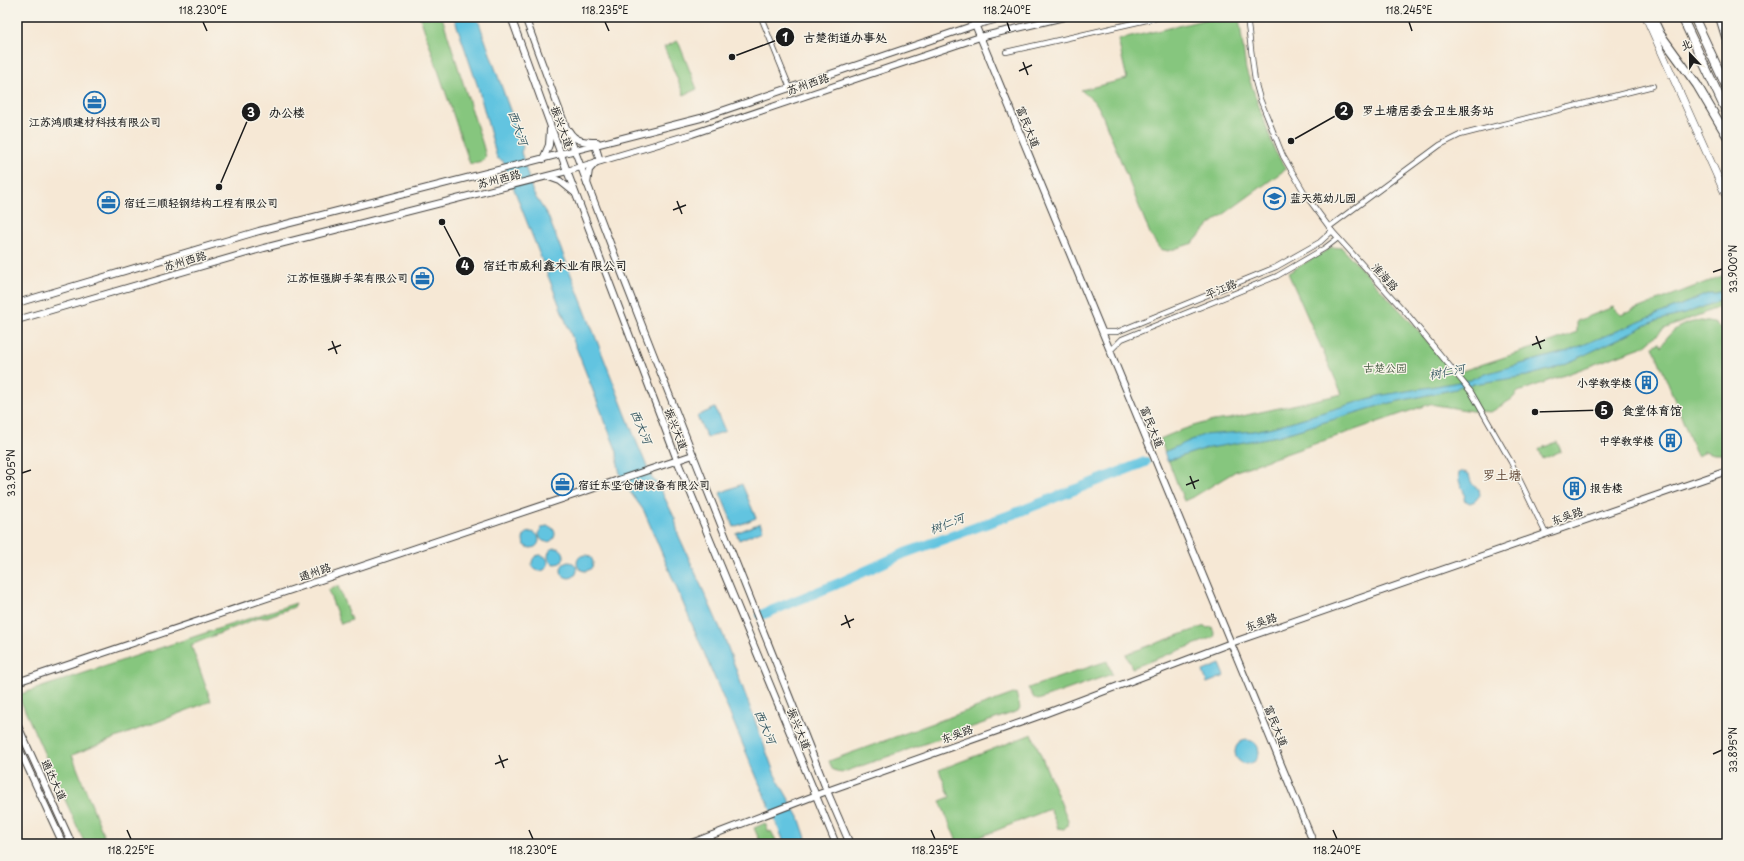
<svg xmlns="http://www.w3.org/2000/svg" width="1744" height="861" font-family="'Playpen Sans','LXGW WenKai TC',sans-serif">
<rect width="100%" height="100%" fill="#f7f3e8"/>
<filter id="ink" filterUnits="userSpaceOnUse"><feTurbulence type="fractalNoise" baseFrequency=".025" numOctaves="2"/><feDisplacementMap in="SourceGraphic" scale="8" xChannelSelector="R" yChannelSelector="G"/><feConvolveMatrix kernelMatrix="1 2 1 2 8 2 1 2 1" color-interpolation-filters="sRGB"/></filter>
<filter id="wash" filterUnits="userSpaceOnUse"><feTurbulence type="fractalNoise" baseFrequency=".012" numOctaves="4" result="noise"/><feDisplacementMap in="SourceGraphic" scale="16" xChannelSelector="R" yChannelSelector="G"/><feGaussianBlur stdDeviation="0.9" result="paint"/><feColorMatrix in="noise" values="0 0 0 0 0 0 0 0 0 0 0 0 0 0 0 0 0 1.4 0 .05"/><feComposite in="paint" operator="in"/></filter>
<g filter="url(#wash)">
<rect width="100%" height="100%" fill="#f6e8d5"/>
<!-- green -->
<g fill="#86c67e" stroke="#51714d">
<path d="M420,17H442L483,145L486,157L482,161L470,164Z"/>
<path d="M1216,17H1239L1246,70L1275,151L1286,169L1209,225L1193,243L1168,251L1160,249L1151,236L1101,112L1096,103L1081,90L1127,79L1118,40Z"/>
<path d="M678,41L697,89L684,95L664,47Z"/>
<path d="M1332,247L1342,248L1410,321L1456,375L1462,371L1545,344L1577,332V321L1613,307L1621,315L1727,274V304L1664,329L1644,346L1518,392L1512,399L1491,412L1472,411L1430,404L1236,471L1195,496L1184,501L1160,439C1182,429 1204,421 1229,419L1342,394L1288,273Z"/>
<path d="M1701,321L1714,323L1727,333V454H1714L1704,451V453L1697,456L1653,346L1660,343L1662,347C1668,330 1684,322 1701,321Z"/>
<path d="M1557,442L1561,451L1543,459L1539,449Z"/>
<path d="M338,586L351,620L341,624L328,590Z"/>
<path d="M296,603L294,607L264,618L260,617L191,645L211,701L72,755L107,844H85L18,695Z"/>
<path d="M1205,626L1207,628L1212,627L1215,636L1212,638L1132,668L1126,654Z"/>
<path d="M1107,661L1112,674L1038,700L1034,698L1028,688Z"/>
<path d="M1016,693L1020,708L1018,711L841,773L832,769L829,761Z"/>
<path d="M1032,734L1068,820L1067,826L1064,829L1058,828L1050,809L962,844H958L940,801L950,797L939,770Z"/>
<path d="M765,823L769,832L771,831L778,844H761L754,828Z"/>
</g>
<!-- water -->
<g fill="#62c4e0" stroke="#3f707e">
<path d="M454,17H477L523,147L521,152L533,193L548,216L637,443L652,478L659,486L675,519L678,534L724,637L775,775L799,817L808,844H785L644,511C628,487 618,484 617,452L503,161L497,158L478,87Z"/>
<path d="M1727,289V298L1684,314L1655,321L1574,360L1552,369L1527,376L1460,386L1456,389L1385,404L1278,436L1204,449L1167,461L1164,452L1203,435L1253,431L1273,427L1378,396L1470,380L1481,375L1568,351L1710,293H1716Z"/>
<path d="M715,408L725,431L707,438L697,416Z"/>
<path d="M1462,471L1469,474C1470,480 1472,487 1479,489L1480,495L1475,501L1470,503L1464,500C1467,489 1456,484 1459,473Z"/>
<path d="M742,484L756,518L734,527L720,493Z"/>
<path d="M760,523L763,530L739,540L736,533Z"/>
<circle cx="547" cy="534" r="8"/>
<circle cx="531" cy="540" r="8"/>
<circle cx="556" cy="556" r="8"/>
<circle cx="585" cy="563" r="8"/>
<circle cx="540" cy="563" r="8"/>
<circle cx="569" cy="570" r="8"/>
<path d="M1220,664L1225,676L1207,683L1203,671Z"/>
<circle cx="1247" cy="752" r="12"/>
</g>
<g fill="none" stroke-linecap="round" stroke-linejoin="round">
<!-- river -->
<path stroke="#62c4e0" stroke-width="10" d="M761,615L837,584L905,553L1013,514L1145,462"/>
</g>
</g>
<g filter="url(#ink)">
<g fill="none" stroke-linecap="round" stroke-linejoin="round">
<defs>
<g id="street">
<path d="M761,17L790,88"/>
<path d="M1247,17L1255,81L1260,99L1283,156L1307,197L1332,231L1407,314L1471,392L1511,462L1546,534"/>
<path d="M1006,52L1160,17"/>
<path d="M1329,227L1440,145L1460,135L1653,86"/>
<path d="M1102,332H1117L1276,267L1320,242L1332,231"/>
<path d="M1110,351L1122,339L1277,276L1325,248L1338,238"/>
</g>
<g id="secondary">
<path d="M511,17L567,171L677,460L836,844"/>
<path d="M525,17C620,277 725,534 827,791L850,844"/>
<path d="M972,17L1314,844"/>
<path d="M569,131C575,142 586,142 597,142"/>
<path d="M595,145L600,161"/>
<path d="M543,159L549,145L550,130"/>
<path d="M549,177L560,181L575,193"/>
<path d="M587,184L589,170L596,162"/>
<path d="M17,303L259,231L701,118L975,25L1006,17"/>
<path d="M17,320L264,248L567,171L692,134L980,37L1064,17"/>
<path d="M17,682L693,455"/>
<path d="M17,724L72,844"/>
<path d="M17,744L63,844"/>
<path d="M689,844L827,791L1039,716L1231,643L1727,471"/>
</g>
<path id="primary" d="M1646,17L1727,198"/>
<g id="highway">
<path d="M1652,17L1660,34L1697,85L1727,136"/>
<path d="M1682,17L1727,113"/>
<path d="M1694,17L1727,88"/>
<path d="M1720,17L1727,40"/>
</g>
</defs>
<!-- street casing -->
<use href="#street" stroke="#3d3b38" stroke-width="6"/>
<!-- secondary casing -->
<use href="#secondary" stroke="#3d3b38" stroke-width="8"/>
<!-- primary casing -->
<use href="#primary" stroke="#3d3b38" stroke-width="8"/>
<!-- highway casing -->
<use href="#highway" stroke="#3d3b38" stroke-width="10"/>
<!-- street -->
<use href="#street" stroke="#fff" stroke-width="4.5"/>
<!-- secondary -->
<use href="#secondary" stroke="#fff" stroke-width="6"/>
<!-- primary -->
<use href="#primary" stroke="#fff" stroke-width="7"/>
<!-- highway -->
<use href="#highway" stroke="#fff" stroke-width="8"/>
</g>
</g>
<!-- ticks -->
<path fill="none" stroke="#1c1c1c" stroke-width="1.5" d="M203,22L207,31M605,22L609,31M1007,22L1010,31M1409,22L1412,31M1023,62L1028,75M1019,71L1032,65M677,201L682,214M673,210L686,205M1713,272L1722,269M1536,336L1541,349M332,341L337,354M1532,345L1545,340M328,350L341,345M22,473L31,470M1190,476L1195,489M1186,485L1199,480M845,615L850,628M841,625L854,619M1713,754L1722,750M499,755L504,768M495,764L508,759M127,830L131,839M529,830L533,839M931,830L935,839M1333,830L1337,839"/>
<!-- icons -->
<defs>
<symbol id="office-ring" viewBox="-11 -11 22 22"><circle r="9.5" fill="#f7f3e8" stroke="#1f6fb2" stroke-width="1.5"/><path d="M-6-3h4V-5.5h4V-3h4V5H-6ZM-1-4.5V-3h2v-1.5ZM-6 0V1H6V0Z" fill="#1f6fb2"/></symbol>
<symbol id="school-ring" viewBox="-11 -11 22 22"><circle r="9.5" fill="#f7f3e8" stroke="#1f6fb2" stroke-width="1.5"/><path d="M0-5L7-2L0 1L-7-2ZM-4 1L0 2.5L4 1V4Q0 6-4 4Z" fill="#1f6fb2"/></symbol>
<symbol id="building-ring" viewBox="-11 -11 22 22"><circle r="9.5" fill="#f7f3e8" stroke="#1f6fb2" stroke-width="1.5"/><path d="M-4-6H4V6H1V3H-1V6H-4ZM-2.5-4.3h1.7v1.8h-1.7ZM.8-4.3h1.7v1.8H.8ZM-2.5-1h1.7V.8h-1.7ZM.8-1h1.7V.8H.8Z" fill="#1f6fb2"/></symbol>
</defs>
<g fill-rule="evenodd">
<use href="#office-ring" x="82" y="90" width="25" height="25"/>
<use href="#school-ring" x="1262" y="186" width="25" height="25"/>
<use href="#office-ring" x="96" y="190" width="25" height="25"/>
<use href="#office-ring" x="410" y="266" width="25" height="25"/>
<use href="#building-ring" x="1634" y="370" width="25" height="25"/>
<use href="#building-ring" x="1658" y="428" width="25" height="25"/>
<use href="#office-ring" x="550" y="472" width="25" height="25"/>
<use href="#building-ring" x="1562" y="476" width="25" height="25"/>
</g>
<g text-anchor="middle" stroke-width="3" stroke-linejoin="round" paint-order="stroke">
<!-- street labels -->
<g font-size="11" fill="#1c1c1c" stroke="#f7f3e8">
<text transform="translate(808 84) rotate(-19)" y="4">苏州西路</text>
<text transform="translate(562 127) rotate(70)" y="4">振兴大道</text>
<text transform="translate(1028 127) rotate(68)" y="4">富民大道</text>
<text transform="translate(499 179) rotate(-14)" y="4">苏州西路</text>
<text transform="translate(185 261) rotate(-16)" y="4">苏州西路</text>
<text transform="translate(1385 277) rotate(48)" y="4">淮海路</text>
<text transform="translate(1221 289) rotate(-22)" y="4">平江路</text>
<text transform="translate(1152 427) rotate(68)" y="4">富民大道</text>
<text transform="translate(676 429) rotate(69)" y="4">振兴大道</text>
<text transform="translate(1567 516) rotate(-19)" y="4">东吴路</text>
<text transform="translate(315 572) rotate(-19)" y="4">通州路</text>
<text transform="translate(1261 622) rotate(-19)" y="4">东吴路</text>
<text transform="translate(1276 726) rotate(68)" y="4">富民大道</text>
<text transform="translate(799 729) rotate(68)" y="4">振兴大道</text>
<text transform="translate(957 734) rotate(-20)" y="4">东吴路</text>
<text transform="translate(54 780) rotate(65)" y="4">通达大道</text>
</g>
<!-- poi labels -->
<g font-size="11" font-weight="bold" fill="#1c1c1c" stroke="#f7f3e8" text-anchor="start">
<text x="95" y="126" text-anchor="middle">江苏鸿顺建材科技有限公司</text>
<text x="1290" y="202">蓝天苑幼儿园</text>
<text x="124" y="207">宿迁三顺轻钢结构工程有限公司</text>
<text x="408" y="282" text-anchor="end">江苏恒强脚手架有限公司</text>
<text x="1632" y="387" text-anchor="end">小学教学楼</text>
<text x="1654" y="445" text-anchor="end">中学教学楼</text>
<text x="578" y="489">宿迁东坚仓储设备有限公司</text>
<text x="1590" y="492">报告楼</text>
</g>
<!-- park labels -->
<g font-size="11" fill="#41583e" stroke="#f7f3e8">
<text x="1385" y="372">古楚公园</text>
</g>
<!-- water labels -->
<g font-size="12" font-style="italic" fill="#345761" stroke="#f7f3e8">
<text transform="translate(518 128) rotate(71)" y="4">西大河</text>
<text transform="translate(1447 372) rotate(-11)" y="4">树仁河</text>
<text transform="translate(641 427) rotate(67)" y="4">西大河</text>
<text transform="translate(947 524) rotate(-21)" y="4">树仁河</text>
<text transform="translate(765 727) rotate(67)" y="4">西大河</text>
</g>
<!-- quarter labels -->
<g font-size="13" fill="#614736" stroke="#f7f3e8">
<text x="1502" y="480">罗土塘</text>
</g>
</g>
<!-- callouts -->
<path fill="none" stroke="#1c1c1c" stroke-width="1.5" d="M732 57L785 37M1291 141L1344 111M219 187L251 112M442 222L465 266M1535 412L1604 410"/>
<g fill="#1c1c1c" stroke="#f7f3e8" stroke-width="1.5">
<circle cx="732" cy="57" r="4"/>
<circle cx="1291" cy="141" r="4"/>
<circle cx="219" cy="187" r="4"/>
<circle cx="442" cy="222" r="4"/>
<circle cx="1535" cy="412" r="4"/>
<circle cx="785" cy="37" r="10"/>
<circle cx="1344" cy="111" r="10"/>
<circle cx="251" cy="112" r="10"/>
<circle cx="465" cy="266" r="10"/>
<circle cx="1604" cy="410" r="10"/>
</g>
<g font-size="12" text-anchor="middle" font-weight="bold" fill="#fff">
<text x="785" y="42">1</text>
<text x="1344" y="115">2</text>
<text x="251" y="117">3</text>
<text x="465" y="270">4</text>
<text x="1604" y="415">5</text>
</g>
<g font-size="12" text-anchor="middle" font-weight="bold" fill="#1c1c1c" stroke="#f7f3e8" stroke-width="3" stroke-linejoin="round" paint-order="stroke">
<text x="845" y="42">古楚街道办事处</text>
<text x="1428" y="115">罗土塘居委会卫生服务站</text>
<text x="287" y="117">办公楼</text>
<text x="555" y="270">宿迁市威利鑫木业有限公司</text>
<text x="1652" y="415">食堂体育馆</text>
</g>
<!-- margin -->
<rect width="1744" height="861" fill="none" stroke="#f7f3e8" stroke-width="44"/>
<!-- north arrow -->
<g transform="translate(1690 54) rotate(338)" stroke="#f7f3e8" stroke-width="3" paint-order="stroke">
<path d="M0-3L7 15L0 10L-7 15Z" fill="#1c1c1c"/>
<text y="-6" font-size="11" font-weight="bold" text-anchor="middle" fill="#1c1c1c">北</text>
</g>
<rect x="22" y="22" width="1700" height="817" fill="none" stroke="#1c1c1c" stroke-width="1.5"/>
<g font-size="10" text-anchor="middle" fill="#1c1c1c">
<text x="203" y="14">118.230°E</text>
<text x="605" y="14">118.235°E</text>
<text x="1007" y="14">118.240°E</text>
<text x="1409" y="14">118.245°E</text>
<text transform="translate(1733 269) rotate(-90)" y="4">33.900°N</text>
<text transform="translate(11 473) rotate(-90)" y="4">33.905°N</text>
<text transform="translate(1733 750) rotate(-90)" y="4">33.895°N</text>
<text x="131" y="854">118.225°E</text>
<text x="533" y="854">118.230°E</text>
<text x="935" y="854">118.235°E</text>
<text x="1337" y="854">118.240°E</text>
</g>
</svg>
